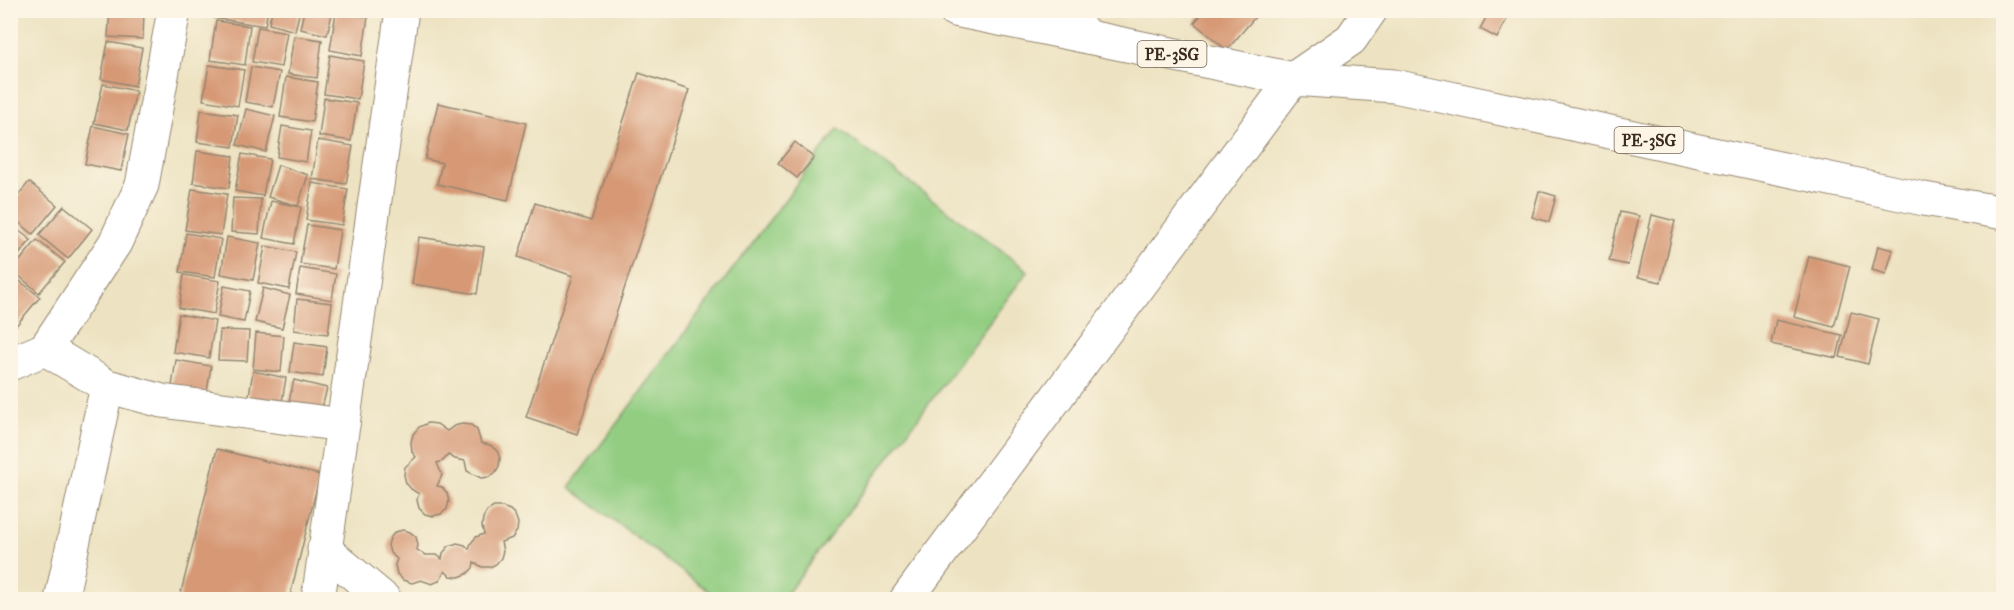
<svg xmlns="http://www.w3.org/2000/svg" width="2014" height="610" font-family="'IM FELL Great Primer',serif">
<rect width="100%" height="100%" fill="#fcf5e5"/>
<filter id="ink" filterUnits="userSpaceOnUse"><feTurbulence type="fractalNoise" baseFrequency=".0167" numOctaves="2"/><feDisplacementMap in="SourceGraphic" scale="12" xChannelSelector="R" yChannelSelector="G"/><feConvolveMatrix kernelMatrix="1 2 1 2 8 2 1 2 1" color-interpolation-filters="sRGB"/></filter>
<filter id="wash" filterUnits="userSpaceOnUse"><feTurbulence type="fractalNoise" baseFrequency=".008" numOctaves="4" result="noise"/><feDisplacementMap in="SourceGraphic" scale="24" xChannelSelector="R" yChannelSelector="G"/><feGaussianBlur stdDeviation="1.35" result="paint"/><feColorMatrix in="noise" values="0 0 0 0 0 0 0 0 0 0 0 0 0 0 0 0 0 1.4 0 .05"/><feComposite in="paint" operator="in"/></filter>
<g filter="url(#wash)">
<rect width="100%" height="100%" fill="#ede3c2"/>
<!-- green -->
<path fill="#92cd82" stroke="#667c50" stroke-width="1.5" d="M838,129L1028,271L783,599H719L569,487Z"/>
<g id="blocks">
<!-- building -->
<g fill="#d69875">
<path d="M110,10H144L143,39L108,37Z"/>
<path d="M215,10H268L265,26L214,18Z"/>
<path d="M272,10H300L295,31L269,24Z"/>
<path d="M304,10H333L327,35L300,29Z"/>
<path d="M1205,10H1261L1227,50L1194,23Z"/>
<path d="M1490,10H1496L1508,17L1497,38L1480,29Z"/>
<path d="M336,12L368,17L362,56L330,50Z"/>
<path d="M216,21L250,26L245,65L210,60Z"/>
<path d="M258,27L287,32L281,67L252,62Z"/>
<path d="M294,36L322,40L317,78L288,74Z"/>
<path d="M108,42L142,48L135,86L101,79Z"/>
<path d="M330,55L364,61L358,99L324,94Z"/>
<path d="M209,65L244,70L238,106L203,100Z"/>
<path d="M251,67L280,72L273,107L245,102Z"/>
<path d="M639,73L689,90L577,434L526,417L573,276L518,257L535,203L591,221Z"/>
<path d="M286,77L318,82L312,122L280,117Z"/>
<path d="M103,84L136,91L128,130L94,123Z"/>
<path d="M324,98L357,103L351,141L319,136Z"/>
<path d="M438,103L526,123L508,200L437,184L442,163L425,159Z"/>
<path d="M246,109L275,116L266,152L237,145Z"/>
<path d="M201,110L238,115L233,147L197,142Z"/>
<path d="M93,126L129,134L121,171L85,164Z"/>
<path d="M282,126L311,131L306,162L277,157Z"/>
<path d="M318,140L353,146L346,184L312,179Z"/>
<path d="M795,142L814,158L797,178L778,163Z"/>
<path d="M197,151L233,156L229,188L193,183Z"/>
<path d="M242,154L270,159L263,196L235,191Z"/>
<path d="M278,165L308,175L298,206L268,197Z"/>
<path d="M29,182L57,205L33,234L10,215V205Z"/>
<path d="M312,183L348,189L342,225L306,220Z"/>
<path d="M192,189L227,194L221,235L185,230Z"/>
<path d="M1539,191L1556,196L1549,222L1532,217Z"/>
<path d="M233,198L261,199L259,234L231,232Z"/>
<path d="M271,201L301,207L294,244L263,238Z"/>
<path d="M64,206L92,229L68,259L39,235Z"/>
<path d="M1620,212L1639,216L1628,265L1609,261Z"/>
<path d="M1652,215L1675,221L1661,282L1638,277Z"/>
<path d="M10,224L31,240L10,265Z"/>
<path d="M307,225L340,230L334,269L300,264Z"/>
<path d="M186,233L221,239L215,277L180,272Z"/>
<path d="M227,237L260,243L253,280L221,274Z"/>
<path d="M419,237L484,247L477,294L412,284Z"/>
<path d="M37,240L65,262L39,293L12,270Z"/>
<path d="M265,246L296,252L289,289L258,283Z"/>
<path d="M1878,246L1893,250L1886,274L1872,270Z"/>
<path d="M1809,256L1850,266L1834,327L1794,317Z"/>
<path d="M300,268L336,274L332,300L296,294Z"/>
<path d="M10,273L40,297L14,328L10,325Z"/>
<path d="M184,275L220,281L214,314L179,308Z"/>
<path d="M224,286L250,291L244,322L218,317Z"/>
<path d="M263,288L290,295L282,328L255,322Z"/>
<path d="M297,299L332,303L328,334L294,330Z"/>
<path d="M1851,312L1879,319L1868,364L1840,357Z"/>
<path d="M179,314L215,321L209,358L173,352Z"/>
<path d="M1776,320L1842,335L1837,358L1771,344Z"/>
<path d="M220,330L249,331L247,361L218,360Z"/>
<path d="M256,333L284,336L281,372L253,369Z"/>
<path d="M294,342L327,347L323,377L290,372Z"/>
<path d="M176,360L211,366L205,404L170,399Z"/>
<path d="M253,371L286,378L280,414L247,408Z"/>
<path d="M294,380L327,388L321,412L288,405Z"/>
<path d="M428,423L437,424L447,431L454,426L462,424L471,425L477,430L481,443L490,445L497,451L500,458L499,466L495,473L489,477L481,478L467,471L465,461L455,459L448,455L443,461L437,463L442,475L437,486L442,487L447,493L449,501L447,509L441,514L433,516L425,514L419,508L417,500L419,494L411,489L406,483L404,475L405,467L416,457L412,452L411,442L413,434L419,427Z"/>
<path d="M217,449L320,475L289,600H179Z"/>
<path d="M494,507H502L510,510L515,515L518,523L517,531L512,538L501,542L503,551L501,558L496,564L490,567H482L474,562L473,568L467,574L459,577L450,576L445,571L439,581L432,584L421,580L412,583L403,580L397,574L395,565L397,559L390,553L388,545L390,538L395,532L403,530L410,532L416,537L418,545L417,550L425,555H437L442,559L443,553L449,546L457,543L465,545L469,549L471,543L476,537L484,534L482,526L483,518L487,511Z"/>
</g>
</g>
</g>
<g filter="url(#ink)">
<use href="#blocks" fill-opacity="0" stroke="#948670" stroke-width="1.5"/>
<g fill="none" stroke-linecap="round" stroke-linejoin="round">
<defs>
<g id="minor">
<path d="M955,10L1088,37"/>
<path d="M45,349L115,243L142,185L174,10"/>
<path d="M10,364L45,349L107,386L162,401L343,425"/>
<path d="M324,549L385,600"/>
<path d="M61,600L107,386"/>
<path d="M318,600L402,10"/>
<path d="M906,600L1293,79L1351,39L1371,10"/>
</g>
<path id="major" d="M1060,10L1088,37L1293,79L1394,86L1924,199L2004,213"/>
</defs>
<!-- minor casing -->
<use href="#minor" stroke="#948670" stroke-width="35"/>
<!-- major casing -->
<use href="#major" stroke="#948670" stroke-width="35"/>
<!-- minor -->
<use href="#minor" stroke="#fff" stroke-width="33"/>
<!-- major -->
<use href="#major" stroke="#fff" stroke-width="33"/>
</g>
</g>
<g text-anchor="middle" stroke-width="5" stroke-linejoin="round" paint-order="stroke">
<!-- shield labels -->
<g fill="#fcf5e5" stroke="#75675a" stroke-width="1.5">
<rect x="1137.5" y="41" width="69" height="26" rx="4.5"/>
<rect x="1614.5" y="127" width="69" height="26" rx="4.5"/>
</g>
<g font-size="16" font-weight="bold" fill="#3b2a1e">
<text x="1172" y="60">PE-3SG</text>
<text x="1649" y="146">PE-3SG</text>
</g>
</g>
<!-- margin -->
<rect width="2014" height="610" fill="none" stroke="#fcf5e5" stroke-width="36"/>
</svg>
